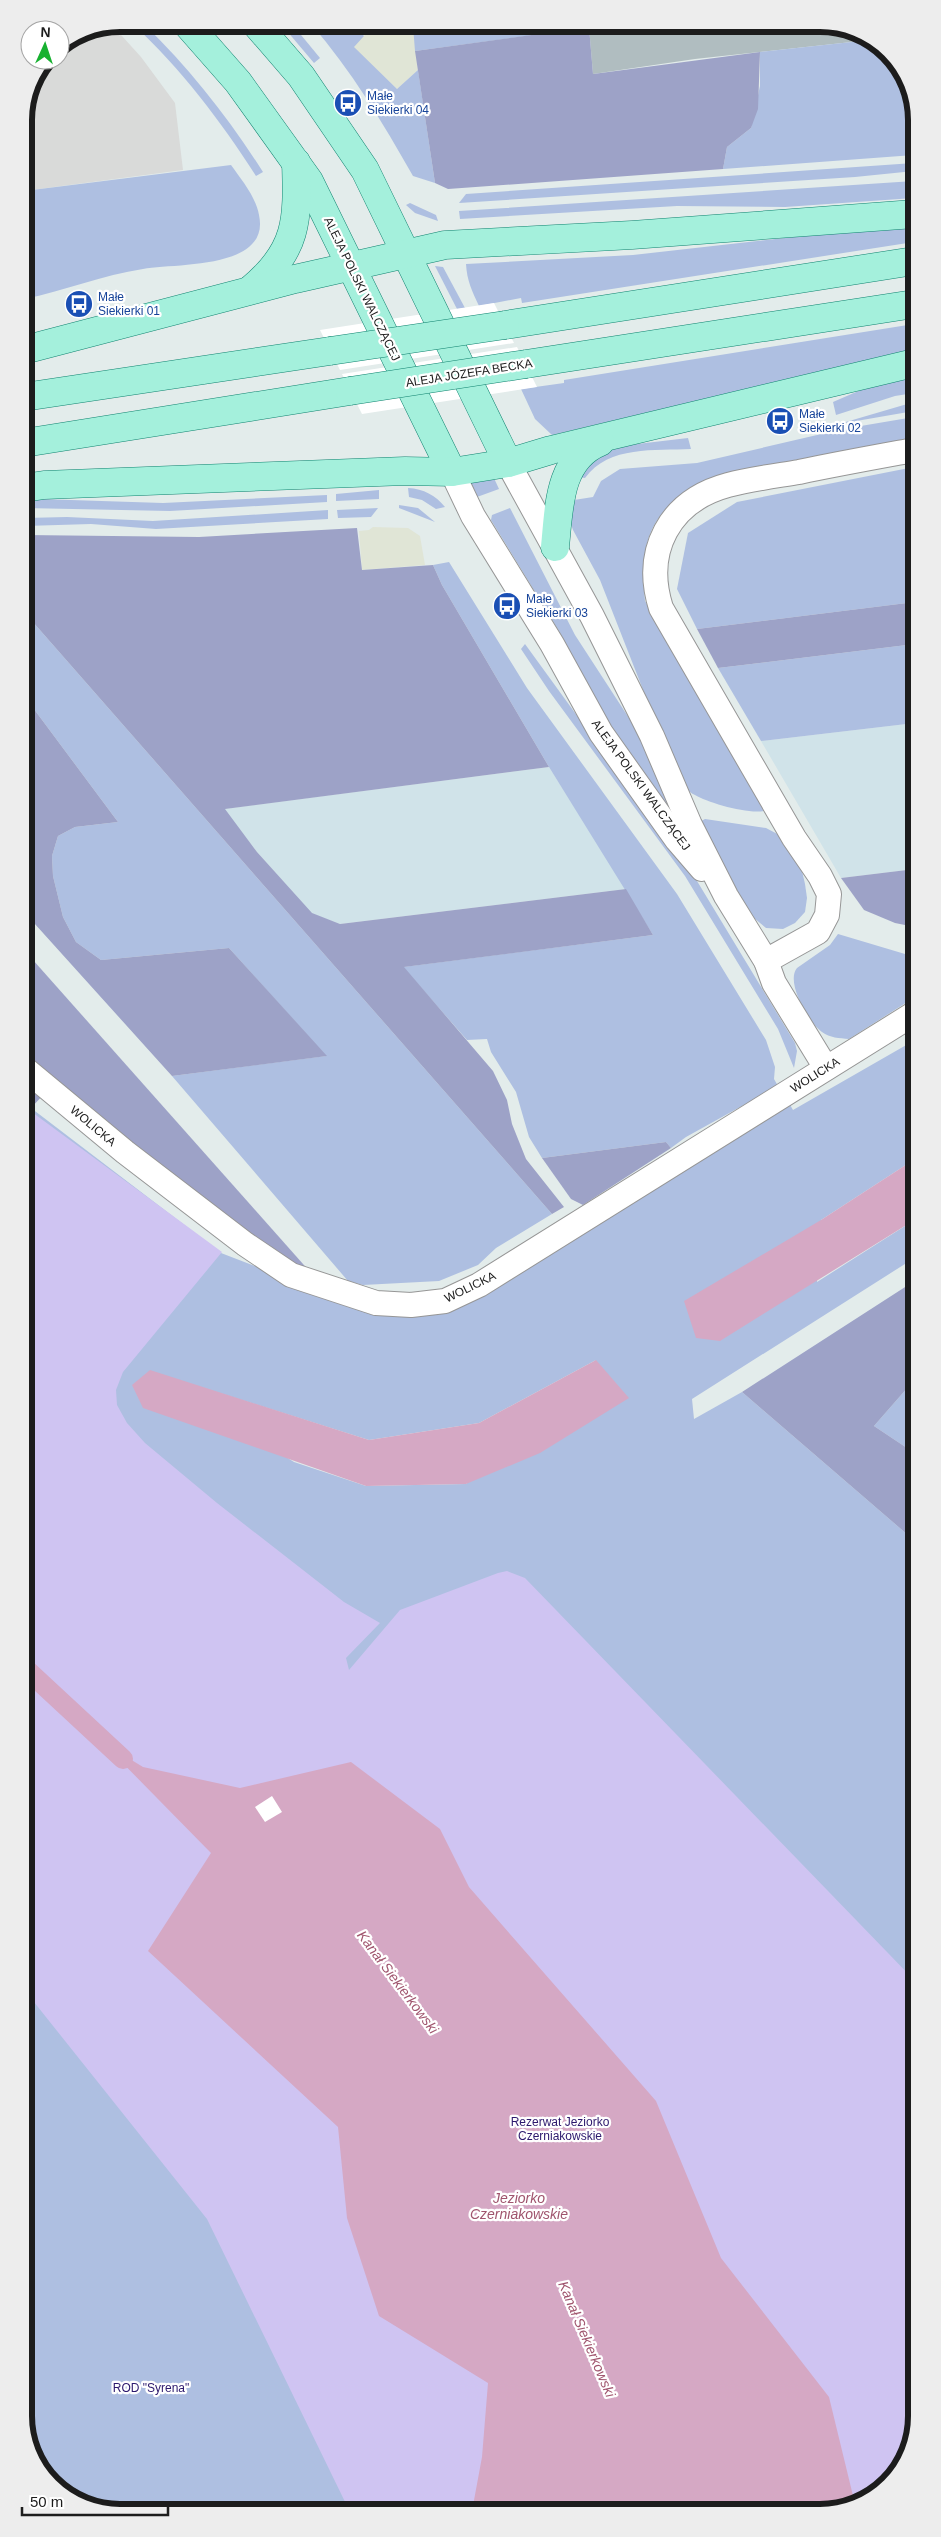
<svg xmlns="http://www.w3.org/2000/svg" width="941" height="2537" font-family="Helvetica,sans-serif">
<rect width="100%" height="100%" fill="#e3eceb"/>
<!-- residential -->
<path fill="#d9dad9" d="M112,25L141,57L175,103L183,170L24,191V114L48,60H60V47L83,31Z"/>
<!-- industrial -->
<g fill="#e0e5d6">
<path d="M376,24H411L413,26L418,70L397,89L353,47Z"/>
<path d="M373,527L408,528L420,536L425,565L362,570L359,531L369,530Z"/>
</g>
<!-- construction -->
<path fill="#b0bdc0" d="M617,24H827L870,40L695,59L593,74L589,27Z"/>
<!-- farmland -->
<g fill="#d0e3e9">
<path d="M915,723V869L841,878L761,741Z"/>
<path d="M549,767L626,889L340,924L312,914L257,852L224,809Z"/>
</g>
<!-- grass -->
<g fill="#aebfe1" fill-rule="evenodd">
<path d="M133,24H144C190,69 228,117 263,172L256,176C220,120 182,70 133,24Z"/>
<path d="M281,24H292L320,58L314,63Z"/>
<path d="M311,24H352L364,36L354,47L397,89L418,70L435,183L413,176C383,123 351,70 311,24Z"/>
<path d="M411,24H617L415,51L413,26Z"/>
<path d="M870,40L880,44L914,95V155L723,169L727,147L751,128L760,86V52Z"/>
<path d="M914,163V171L855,177L459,203L466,194Z"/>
<path d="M231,165C241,179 256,197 259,215C271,270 175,263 143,269C103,275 64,291 24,299V191Z"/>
<path d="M914,181V198L785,207L677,206L460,219L459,211Z"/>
<path d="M410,203L436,215L438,221L415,213L406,205Z"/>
<path d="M914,228V242L522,303L521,298L479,306C472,291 467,281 466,264L633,255L829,233Z"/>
<path d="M435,266L443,267L465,308L457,309Z"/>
<path d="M914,324V350L552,435L535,419L521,389L564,383V380Z"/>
<path d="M914,376V393L895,396L836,415L833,402L863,389Z"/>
<path d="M914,402V411L839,424Z"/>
<path d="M914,417V439L692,490C645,515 640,553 645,601L767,810C753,816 708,803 695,795C688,792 683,785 678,779L600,580L573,530L568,516L574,500L593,497L601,481L620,469L697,463L843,429Z"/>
<path d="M688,438L691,449C655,451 609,445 585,478L577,477L596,455L620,446Z"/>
<path d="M914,467L915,602L697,629L677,589L688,533L737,502Z"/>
<path d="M493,476L499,489L477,497L468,481Z"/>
<path d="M408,488C424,489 435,495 445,507L436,509L422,500L409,497Z"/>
<path d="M379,490V499L336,501V494Z"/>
<path d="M327,495V502L170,511L24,508V500L40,499L163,503Z"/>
<path d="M399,505L418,508L435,522L399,508Z"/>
<path d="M378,508L371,517L338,518L337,510Z"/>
<path d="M510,508L575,635L640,735L681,825L606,727L560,633L491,520L492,515Z"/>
<path d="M328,510V519L156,529L91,524L25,526V518L67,517L153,521Z"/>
<path d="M449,562L527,688L677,894L766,1040L775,1067L774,1079L778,1086L686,1137L671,1148L666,1142L542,1158L529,1137L516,1092L491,1052L487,1039L467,1040L403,967L653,935L549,767L442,585L433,565Z"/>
<path d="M25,613L552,1214L496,1248L478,1265L439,1281L363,1285L348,1281L172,1076L326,1056L229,948L101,960L76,942L63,917L53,876L52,856L58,836L75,827L118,822L25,697Z"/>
<path d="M525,644L697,881L795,1043L797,1051L794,1068L778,1029L685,876L549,691L521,649Z"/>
<path d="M915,644V723L761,741L718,668Z"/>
<path d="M705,819L766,828L783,837L802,871L805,884L807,898L805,912L795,923L783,929L766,928L744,910L696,824Z"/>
<path d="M838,934L905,954L915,960V997L849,1039C839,1038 830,1038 822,1032C809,1023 785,982 797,968L830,945Z"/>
<path d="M915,1040V1159L821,1220L817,1282L916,1219V1257L692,1399L694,1419L742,1392L916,1542L917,2417L26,1435L25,1110L31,1108L221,1253L383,1316L414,1313L438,1315L463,1305L789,1103L793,1110ZM596,1360L466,1484L366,1486L294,1462L150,1371L369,1440L479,1423Z"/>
<path d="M916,1378V1454L874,1426Z"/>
<path d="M26,1879L472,2511L114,2513L57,2490L27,2442Z"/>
</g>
<!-- forest -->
<g fill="#9da2c7">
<path d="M589,27L593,74L760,52L758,109L751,128L727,147L723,169L448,189L435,183L415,51Z"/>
<path d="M357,528L362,570L433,565L442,585L549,767L225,809L257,852L312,913L340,924L626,889L653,935L404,967L493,1071L507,1100L512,1124L526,1159L564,1207L552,1214L25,613V535L199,537Z"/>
<path d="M915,602V644L718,668L697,629Z"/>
<path d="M25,697L118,822L75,827L58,836L52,856L53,876L63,917L76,942L101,960L229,948L327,1056L172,1076L25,913Z"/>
<path d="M915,869V927L895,923L864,910L841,878Z"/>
<path d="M25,951L311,1273L283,1259L136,1151L25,1058Z"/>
<path d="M25,1080L44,1094L31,1108L25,1110Z"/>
<path d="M666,1142L671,1148L583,1205L571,1199L542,1158Z"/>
<path d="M916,1280V1378L874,1426L916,1454V1542L742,1392Z"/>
</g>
<!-- park -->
<path fill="#cfc4f2" d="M25,1107L222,1252L123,1372L116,1390L117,1405L127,1423L145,1443L217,1503L344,1602L380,1623L346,1658L349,1670L400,1610L498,1573L507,1571L525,1578L917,1983V2417L897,2476L846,2510L350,2512L207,2219L26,1992Z"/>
<!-- water -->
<g fill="#d5a8c4">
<path d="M915,1159L916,1219L720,1341L696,1338L684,1301L821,1220Z"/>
<path d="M596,1360L629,1398L540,1453L466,1484L366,1486L143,1408L132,1385L150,1370L369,1440L479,1423Z"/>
<path d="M102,1742L143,1767L240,1788L351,1762L440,1829L469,1887L656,2101L721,2258L829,2397L855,2504L846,2510L472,2511L482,2457L488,2383L379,2316L347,2218L338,2127L148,1951L211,1853Z"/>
</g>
<!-- pier -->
<g fill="#fff">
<path d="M494,303L514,343L340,370L320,330Z"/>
<path d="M517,347L537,387L362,414L342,374Z"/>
<path d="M272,1796L282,1812L265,1822L255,1807Z"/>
</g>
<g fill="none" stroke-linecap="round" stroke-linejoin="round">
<!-- canal -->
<path stroke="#d5a8c4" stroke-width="20" d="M26,1669L123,1759"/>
<defs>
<g id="minor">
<path d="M508,463L592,616L652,736L690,825L726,896L766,961L774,983L826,1068"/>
<path d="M452,472L473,516L552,644L601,733L677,840L702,869"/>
<path d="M766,961L818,932L827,915L829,894L820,876L794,838L661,608C643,551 669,501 728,485C751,479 775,476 799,472C837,464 876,457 914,450"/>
<path d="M25,1069L125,1152L245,1244L291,1275L376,1303L411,1305L445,1301L479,1285L915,1013"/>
</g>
<g id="major">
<path d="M187,24L238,82L309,181L452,472"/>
<path d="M256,24L301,76L365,170L508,463"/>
<path d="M250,290C298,251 298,220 296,162"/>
<path d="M505,325L914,261"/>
<path d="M24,350L295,279L445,245L632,235L914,214"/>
<path d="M526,364L914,304"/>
<path d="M24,397L330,351"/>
<path d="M24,443L350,391"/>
<path d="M24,488L44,485L405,471L452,472L508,463L551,450L914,363"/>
<path d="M555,547C559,509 558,459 600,442"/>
</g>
</defs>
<!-- minor casing -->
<use href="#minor" stroke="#969696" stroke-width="26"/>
<!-- major casing -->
<use href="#major" stroke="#118370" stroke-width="29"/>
<!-- minor -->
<use href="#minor" stroke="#fff" stroke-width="24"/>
<!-- major -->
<use href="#major" stroke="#a4f0dc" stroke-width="28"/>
<defs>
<g id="major-bridge">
<path d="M330,351L505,325"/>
<path d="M350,391L526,364"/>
</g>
</defs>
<!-- major-bridge casing -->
<use href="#major-bridge" stroke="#118370" stroke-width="29" stroke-linecap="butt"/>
<!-- major-bridge -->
<use href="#major-bridge" stroke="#a4f0dc" stroke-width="28"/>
</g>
<!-- icons -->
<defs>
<symbol id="bus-disc" viewBox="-11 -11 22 22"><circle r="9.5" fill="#1a4fb4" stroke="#fff"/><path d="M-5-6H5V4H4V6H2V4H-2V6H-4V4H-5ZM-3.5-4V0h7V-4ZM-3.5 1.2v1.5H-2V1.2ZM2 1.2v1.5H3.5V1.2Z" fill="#fff"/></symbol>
</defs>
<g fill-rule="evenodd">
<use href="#bus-disc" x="332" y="87" width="32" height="32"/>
<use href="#bus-disc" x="63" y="288" width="32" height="32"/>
<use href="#bus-disc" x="764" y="405" width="32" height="32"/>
<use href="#bus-disc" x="491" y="590" width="32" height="32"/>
</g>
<g text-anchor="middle" stroke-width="4.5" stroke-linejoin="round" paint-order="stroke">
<!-- transit labels -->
<g font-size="12" fill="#164399" stroke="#fff" text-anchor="start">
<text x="367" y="100">Małe<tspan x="367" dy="14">Siekierki 04</tspan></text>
<text x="98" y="301">Małe<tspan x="98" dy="14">Siekierki 01</tspan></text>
<text x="799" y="418">Małe<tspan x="799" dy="14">Siekierki 02</tspan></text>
<text x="526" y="603">Małe<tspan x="526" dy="14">Siekierki 03</tspan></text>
</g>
<!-- street labels -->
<g font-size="12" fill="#1c1c1c" stroke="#fff">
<text transform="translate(362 289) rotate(64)" y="4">ALEJA POLSKI WALCZĄCEJ</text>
<text transform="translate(469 373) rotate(-9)" y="4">ALEJA JÓZEFA BECKA</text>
<text transform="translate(641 785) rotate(54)" y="4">ALEJA POLSKI WALCZĄCEJ</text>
<text transform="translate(815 1075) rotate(-32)" y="4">WOLICKA</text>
<text transform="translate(93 1126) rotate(40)" y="4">WOLICKA</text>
<text transform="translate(470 1287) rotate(-26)" y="4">WOLICKA</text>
</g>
<!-- park labels -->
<g font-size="12" fill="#2c186d" stroke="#fff">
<text x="560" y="2126">Rezerwat Jeziorko<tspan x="560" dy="14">Czerniakowskie</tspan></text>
<text x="151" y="2392">ROD "Syrena"</text>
</g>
<!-- water labels -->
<g font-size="14" font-style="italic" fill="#a0556e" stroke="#fff">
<text transform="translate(398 1982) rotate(53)" y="5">Kanał Siekierkowski</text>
<text x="519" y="2203">Jeziorko<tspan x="519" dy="16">Czerniakowskie</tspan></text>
<text transform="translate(587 2339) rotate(67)" y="5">Kanał Siekierkowski</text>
</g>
</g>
<!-- crop -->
<path d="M0 0H941V2537H0ZM120 32H820A88 88 0 0 1 908 120V2416A88 88 0 0 1 820 2504H120A88 88 0 0 1 32 2416V120A88 88 0 0 1 120 32Z" fill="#ededed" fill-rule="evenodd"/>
<path fill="none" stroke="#1c1c1c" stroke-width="6" d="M120 32H820A88 88 0 0 1 908 120V2416A88 88 0 0 1 820 2504H120A88 88 0 0 1 32 2416V120A88 88 0 0 1 120 32Z"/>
<!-- north arrow -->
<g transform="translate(45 45) rotate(3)"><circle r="24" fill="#ffffff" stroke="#a4a4a4"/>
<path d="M0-4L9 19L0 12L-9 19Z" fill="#17b130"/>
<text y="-8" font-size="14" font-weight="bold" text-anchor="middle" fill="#1c1c1c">N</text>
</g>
<!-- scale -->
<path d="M22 2507v8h146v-8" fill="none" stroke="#1c1c1c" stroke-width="2.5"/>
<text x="30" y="2507" font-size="15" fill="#1c1c1c" stroke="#ffffff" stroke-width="4" paint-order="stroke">50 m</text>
</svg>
